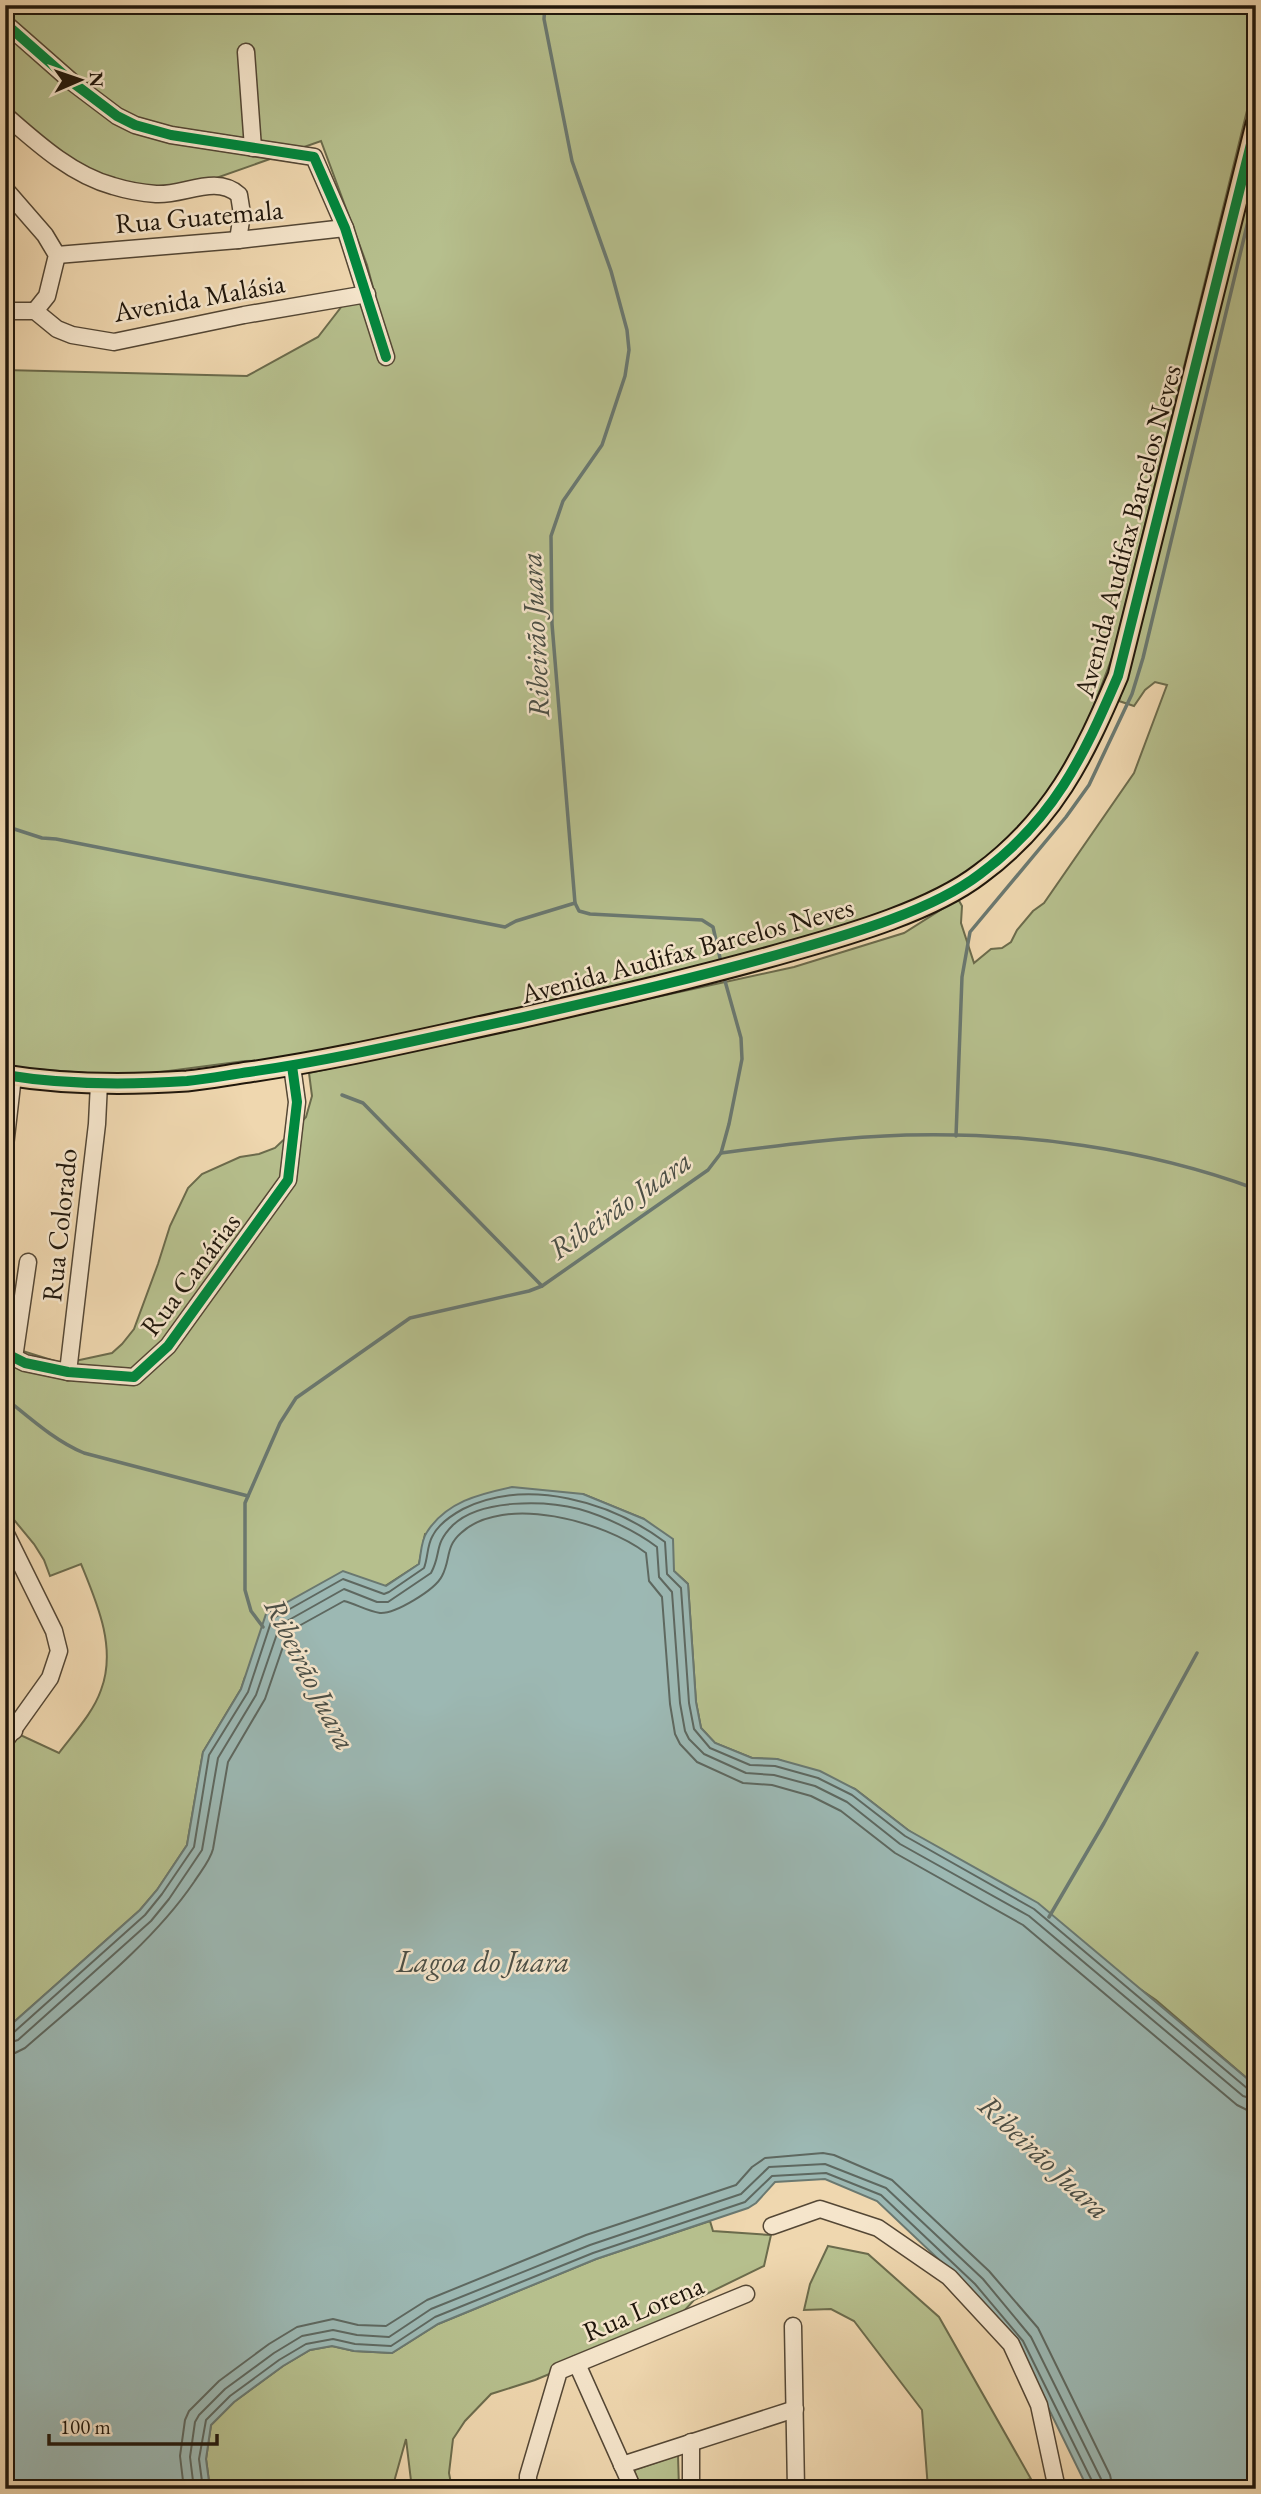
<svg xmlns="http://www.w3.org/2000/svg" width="1261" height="2494" font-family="'EB Garamond',serif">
<rect width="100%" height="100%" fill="#efd7af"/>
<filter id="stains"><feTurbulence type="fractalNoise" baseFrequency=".00286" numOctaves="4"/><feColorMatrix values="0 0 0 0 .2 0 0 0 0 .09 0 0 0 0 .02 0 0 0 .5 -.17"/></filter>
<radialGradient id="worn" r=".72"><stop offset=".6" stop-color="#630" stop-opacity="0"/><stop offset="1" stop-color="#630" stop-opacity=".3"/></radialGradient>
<!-- green -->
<g fill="#b6bf8d" stroke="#6b6b4c" stroke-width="2">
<path d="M5,5H1256V74L1113,655L1071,766L1031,814L978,866L898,917L327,1060L245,1061L130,1076L5,1067V370L247,376L318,337L342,306L367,294L375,295L367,265L321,141L202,183L161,190L119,181L81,168L5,112Z"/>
<path d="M1256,156V2086L1156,2000L908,1830L855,1789L777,1759L752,1758L715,1743L701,1728L696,1702L688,1584L674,1571L644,1519L583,1494L425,1534L419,1564L245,1677L241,1689L203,1752L187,1845L157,1890L140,1910L5,2030V1743L14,1732L59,1753C74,1733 93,1713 101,1690C117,1648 97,1603 81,1564L50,1576L44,1560L34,1544L5,1509V1360L14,1357L23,1351L58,1362L75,1361L112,1353L122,1344L134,1329L158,1264L170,1226L188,1188L202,1174L240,1157L259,1154L275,1148L293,1131L306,1117L312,1096L309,1073L794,967L904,933L958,899L962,906L961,923L974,963L991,949L1002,948L1011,942L1017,930L1033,911L1044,903L1134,773L1167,685L1155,682L1145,690L1134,706L1119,701L1184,450Z"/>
<path d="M710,2221L713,2231L771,2235L764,2266L694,2300L673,2323L535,2380L491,2394L465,2421L453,2439L449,2473L452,2489H412L406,2439L392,2489H210L206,2459L211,2425L234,2402L283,2366L310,2350L332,2346L354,2351L392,2353L438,2324L596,2259Z"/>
<path d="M828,2246L868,2254L939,2317L1031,2479L987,2489H928L922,2410L854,2321L831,2309L804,2310L810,2284Z"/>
<path d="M678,2455L679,2489H641L634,2470Z"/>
</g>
<!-- water -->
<path fill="#9cb8b3" stroke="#6a7870" stroke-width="2" d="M512,1487L583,1494L644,1519L673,1539L674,1571L688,1584L696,1702L701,1728L715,1743L752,1758L777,1759L820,1771L855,1789L908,1830L1038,1903L1256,2086V2489H1088L1017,2344L970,2289L877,2201L825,2179L775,2182L756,2203L748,2208L596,2259L438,2324L392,2353L354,2351L332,2346L310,2350L283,2366L234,2402L211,2425L206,2459L210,2489H5V2030L140,1910L157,1890L187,1845L203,1752L241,1689L266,1614L343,1571L386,1586L419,1564C421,1554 421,1540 427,1532C446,1502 479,1494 512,1487Z"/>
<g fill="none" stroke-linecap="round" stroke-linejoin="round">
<!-- shore -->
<g stroke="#5e6860" stroke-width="2">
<path d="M5,2035L13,2033L145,1915L162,1894L194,1847L209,1755L248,1692L272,1619L343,1579L384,1594L389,1592L424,1568C428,1558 427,1546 432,1537C438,1524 452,1515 463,1509C528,1477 611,1502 665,1542L667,1574L681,1588L689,1703L694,1729L710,1748L750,1765L775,1766L818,1778L852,1795L905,1836L1034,1909L1248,2089L1256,2091"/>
<path d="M5,2044L18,2040L151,1921L169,1899L202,1850L218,1758L256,1695L280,1625L344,1589L377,1602H388L431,1573C442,1553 433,1545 453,1525C480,1499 544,1500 579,1509C604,1516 636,1531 657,1547L659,1577L672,1592L680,1703L685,1731L689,1739L704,1754L746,1773L774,1775L815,1786L847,1802L900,1844L1029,1916L1243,2096L1256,2100"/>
<path d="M5,2054L15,2053L25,2048C82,1998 152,1944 194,1882C201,1871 210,1861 213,1849L228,1762L265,1699L288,1632L344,1601C356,1604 367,1611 380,1613C395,1614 435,1590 442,1576C451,1559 445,1547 461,1533C504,1493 605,1522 646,1553L649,1581L662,1597L670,1704L675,1734L680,1744L697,1762L743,1783L772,1785L811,1796L841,1811L895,1853L1023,1925L1237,2105L1247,2110L1256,2111"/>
<path d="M184,2489L180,2456L185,2420L189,2411L219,2381L269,2344L297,2327L333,2319L358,2325L386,2326L427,2300L586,2235L736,2185L752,2167L765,2158L823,2153L834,2155L892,2180L989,2271L1038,2328L1110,2475L1113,2489"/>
<path d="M194,2489L190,2457L195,2422L199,2415L225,2389L274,2353L302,2336L333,2330L357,2335L389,2337L431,2309L590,2245L741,2194L769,2167L825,2164L886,2188L983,2279L1031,2337L1101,2479L1102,2489"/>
<path d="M203,2489L199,2459L206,2420L230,2396L279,2360L306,2344L333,2339L355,2344L391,2346L435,2317L593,2253L745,2202L772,2176L826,2173L881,2195L975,2284L1023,2341L1093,2483V2489"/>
</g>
<!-- stream -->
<g stroke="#6a7870" stroke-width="3.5">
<path d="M545,5L544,19L572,161L611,271L627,330L629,350L625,376L602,445L563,501L551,536L552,624L575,903L579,911L590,914L702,920L713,927L720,958"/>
<path d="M5,826L42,838L56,839L505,927L516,921L575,903"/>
<path d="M342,1095L363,1103L542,1286"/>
<path d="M956,1136L962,977L970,932L1066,817L1089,785L1132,694L1143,658L1256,188"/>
<path d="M721,1153C782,1145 844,1137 906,1135C1023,1132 1145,1148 1256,1189"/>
<path d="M5,1398C30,1418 55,1441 84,1453L248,1496"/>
<path d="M263,1627L251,1611L245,1590V1503L280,1423L296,1398L410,1318L529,1291L542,1286L708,1170L721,1153L729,1124L742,1059L741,1038L725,981"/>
<path d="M1049,1917L1104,1823L1197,1653"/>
</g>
<defs>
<g id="minor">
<path d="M6,24L72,82L117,116L135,125L171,135L314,157L345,228L386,357"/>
<path d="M246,52L253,148"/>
<path d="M5,115C37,143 72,175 113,186C126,190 142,193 156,194C183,196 216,174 239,195L242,214L238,240"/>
<path d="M5,189L45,235L57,255L47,296L35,311"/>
<path d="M57,255L238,240L345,228"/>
<path d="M5,311H35L57,329L72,335L114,342L244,315L367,294"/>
<path d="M5,1146L13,1076"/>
<path d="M5,1353L25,1363L68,1372L134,1377L168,1346L288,1180L297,1102L292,1066"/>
<path d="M14,1358L28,1262"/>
<path d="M68,1372L97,1124L99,1083"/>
<path d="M5,1532L54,1631L59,1651L50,1678L5,1741"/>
<path d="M5,1715L14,1731"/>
<path d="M772,2226L820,2209L878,2228L949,2277L1011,2344L1039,2405L1057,2489"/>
<path d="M793,2326L796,2489"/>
<path d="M577,2364L633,2489"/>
<path d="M622,2465L795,2409"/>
<path d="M528,2489V2476L559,2371L746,2294"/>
<path d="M691,2489V2442"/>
</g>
<path id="major" d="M5,1075C65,1085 127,1085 187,1081C208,1079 228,1075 249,1072C340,1059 430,1037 520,1018C612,997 704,976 794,950C851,934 933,910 980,874C1053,820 1083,758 1118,676L1256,124"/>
</defs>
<!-- minor casing -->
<use href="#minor" stroke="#544735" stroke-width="19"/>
<!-- major casing -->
<use href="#major" stroke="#20170c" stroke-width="23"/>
<!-- minor -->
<use href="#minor" stroke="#f5e5cb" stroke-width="16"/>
<!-- major -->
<use href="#major" stroke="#efd7af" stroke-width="19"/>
<defs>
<g id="cycleway">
<path d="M6,24L72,82L117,116L135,125L171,135L314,157L345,228L386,357"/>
<path d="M5,1075C65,1085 127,1085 187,1081C208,1079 228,1075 249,1072C340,1059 430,1037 520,1018C612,997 704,976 794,950C851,934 933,910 980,874C1053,820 1083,758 1118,676L1256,124"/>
<path d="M5,1353L25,1363L68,1372L134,1377L168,1346L288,1180L297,1102L292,1066"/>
</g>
</defs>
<!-- cycleway casing -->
<use href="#cycleway" stroke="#f5e5cb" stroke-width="15"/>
<!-- cycleway -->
<use href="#cycleway" stroke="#00873e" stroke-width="10"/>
</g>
<g text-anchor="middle" stroke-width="5" stroke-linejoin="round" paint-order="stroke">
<!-- street labels -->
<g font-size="28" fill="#20170c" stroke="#f5e5cb">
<text transform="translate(199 216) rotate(-5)" y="10">Rua Guatemala</text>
<text transform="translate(199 297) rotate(-10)" y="10">Avenida Malásia</text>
<text transform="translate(1127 531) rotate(-75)" y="10">Avenida Audifax Barcelos Neves</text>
<text transform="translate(687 950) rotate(-15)" y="10">Avenida Audifax Barcelos Neves</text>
<text transform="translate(59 1225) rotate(-84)" y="10">Rua Colorado</text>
<text transform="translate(190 1274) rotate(-53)" y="10">Rua Canárias</text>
<text transform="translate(643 2308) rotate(-23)" y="10">Rua Lorena</text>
</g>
<!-- water labels -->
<g font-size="30" font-style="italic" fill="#4b4f46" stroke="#f5e5cb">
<text transform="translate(535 635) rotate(-93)" y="10">Ribeirão Juara</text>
<text transform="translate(620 1205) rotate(-35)" y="10">Ribeirão Juara</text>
<text transform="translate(310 1674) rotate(63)" y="10">Ribeirão Juara</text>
<text x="483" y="1972">Lagoa do Juara</text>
<text transform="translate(1044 2157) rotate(43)" y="10">Ribeirão Juara</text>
</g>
</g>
<!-- margin -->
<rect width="1261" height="2494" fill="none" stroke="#efd7af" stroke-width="28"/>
<rect x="7" y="7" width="1247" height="2480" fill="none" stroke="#20170c" stroke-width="3.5"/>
<rect x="14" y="14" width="1233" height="2466" fill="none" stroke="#20170c" stroke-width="2"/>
<!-- north arrow -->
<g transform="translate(80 80) rotate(88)" stroke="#f5e5cb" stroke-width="5" paint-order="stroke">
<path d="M0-5L12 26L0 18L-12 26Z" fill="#20170c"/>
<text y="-10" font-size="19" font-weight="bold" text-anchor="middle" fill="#20170c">N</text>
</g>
<!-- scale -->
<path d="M49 2434v10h168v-10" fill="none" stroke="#20170c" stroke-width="3.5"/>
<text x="60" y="2434" font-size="21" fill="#20170c" stroke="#f5e5cb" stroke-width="5" paint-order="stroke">100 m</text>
<rect width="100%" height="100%" filter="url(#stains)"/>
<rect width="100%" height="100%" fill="url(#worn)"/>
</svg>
